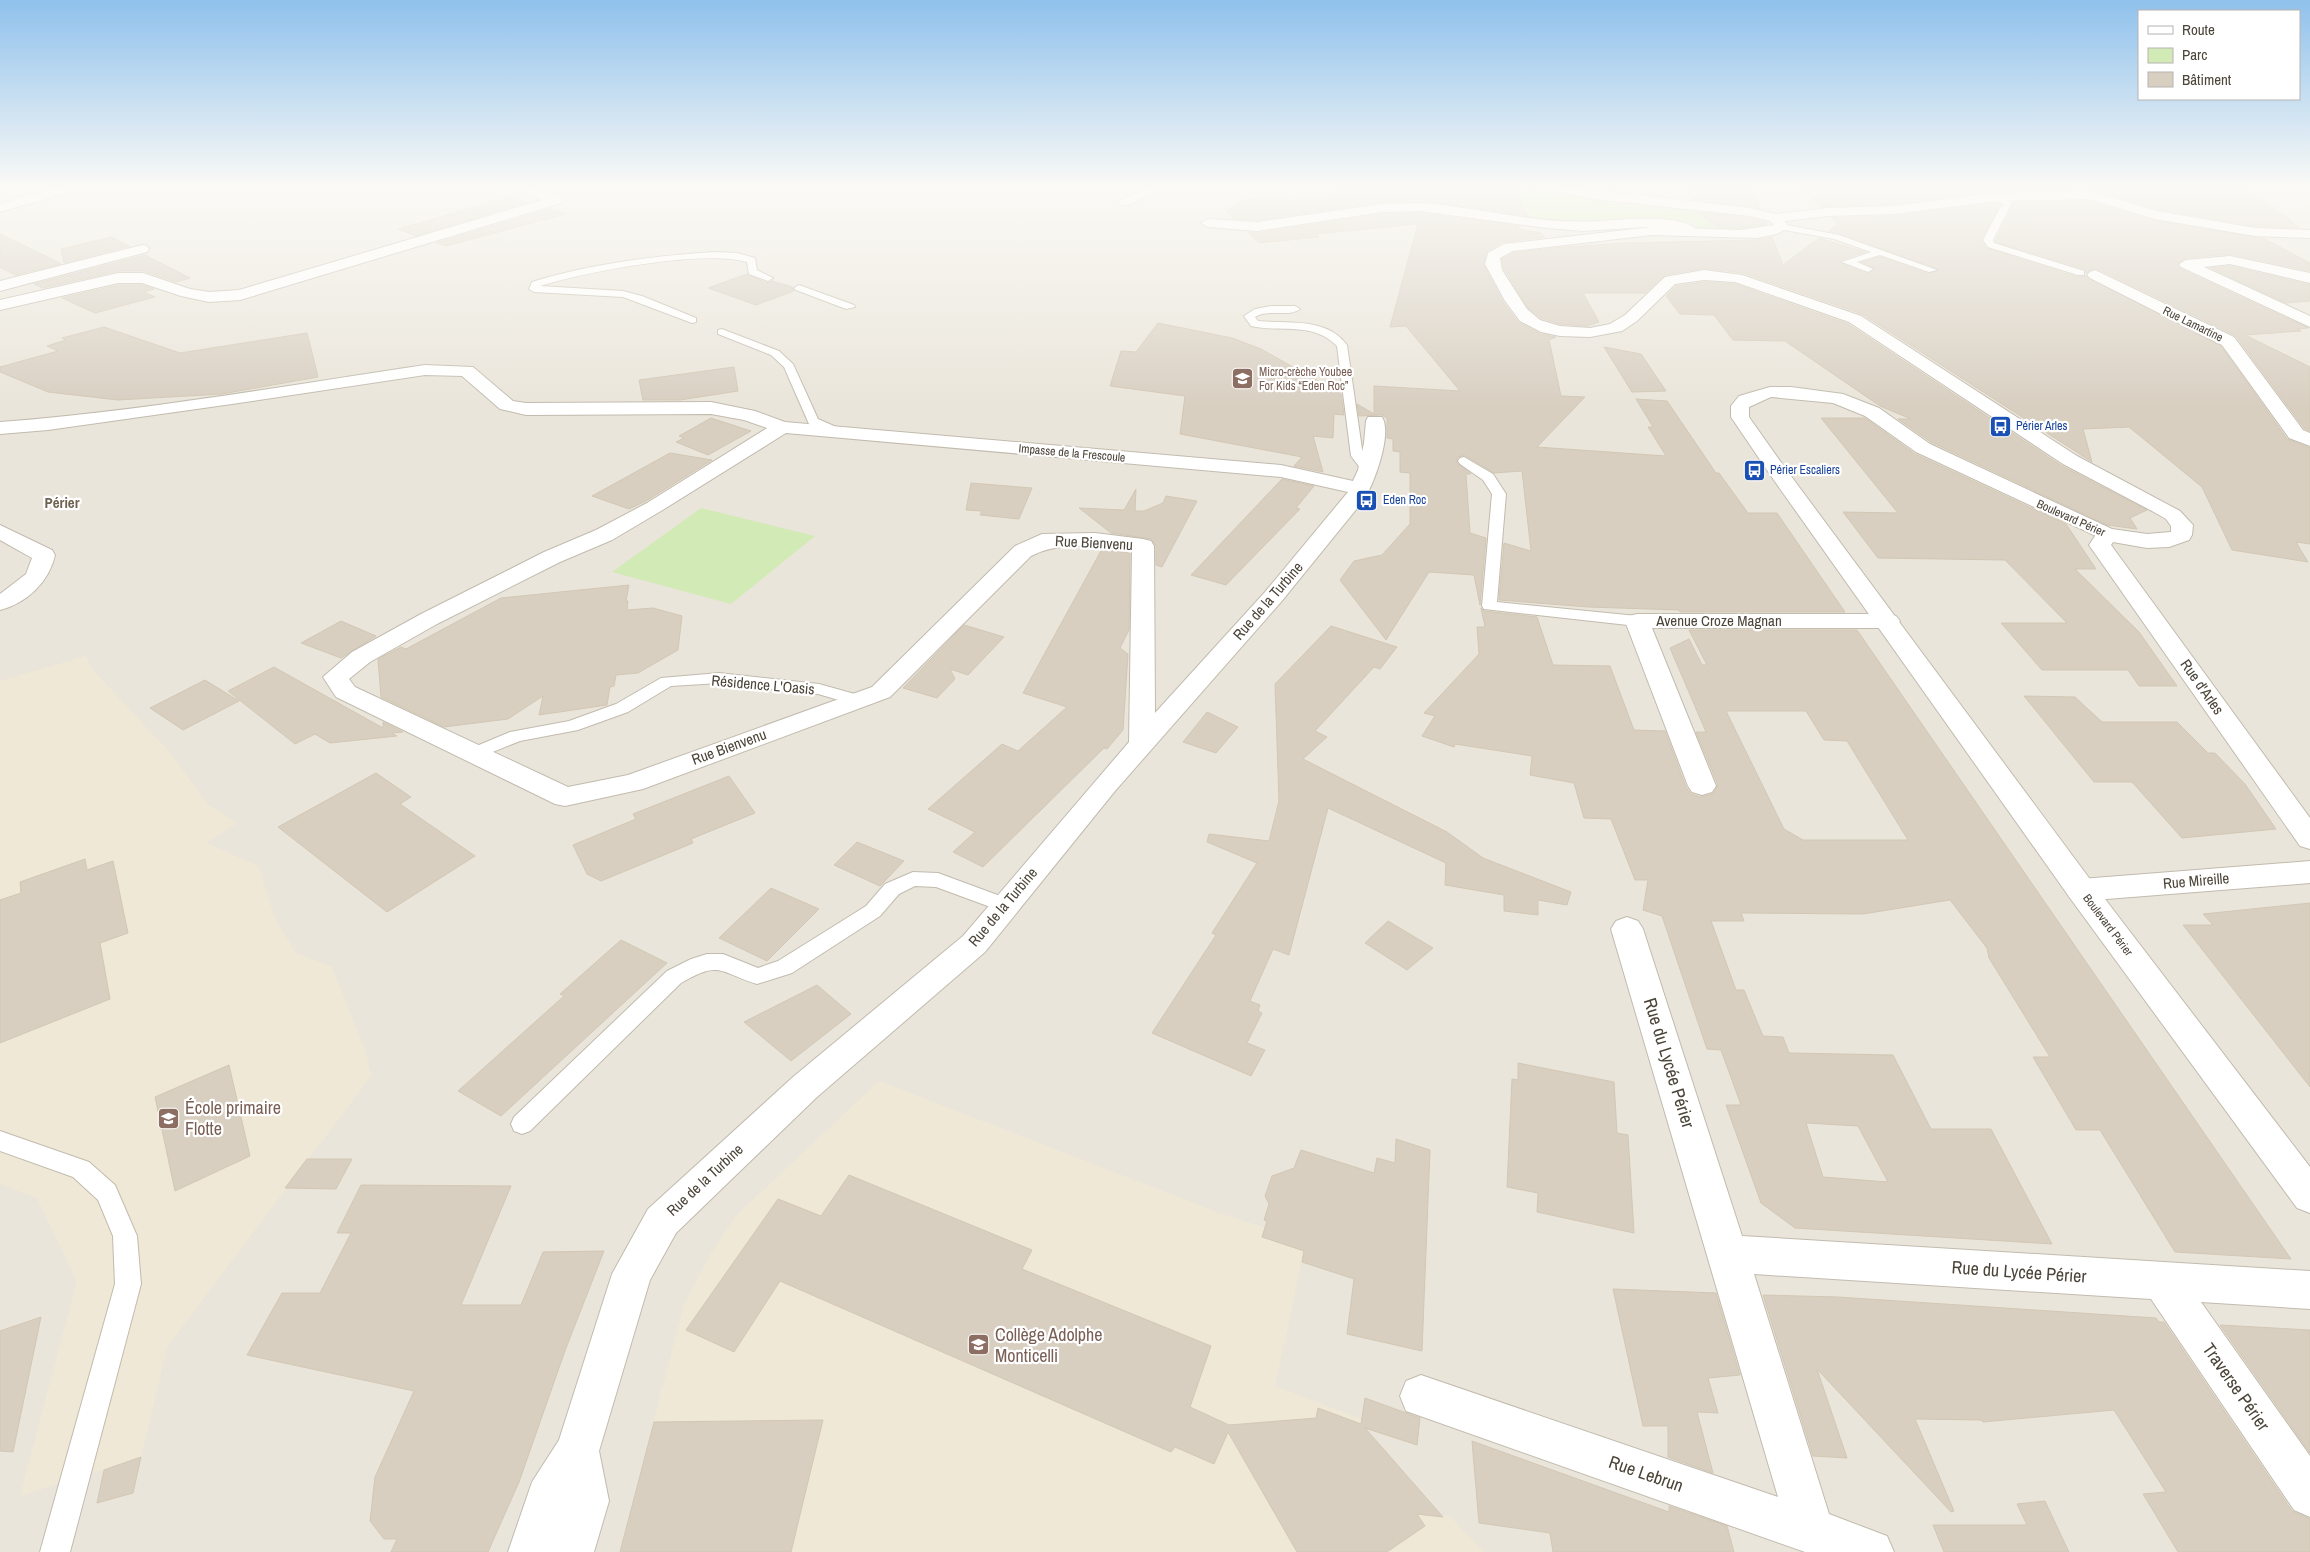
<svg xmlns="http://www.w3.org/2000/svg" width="2310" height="1552" font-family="'Archivo Narrow',sans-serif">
<rect width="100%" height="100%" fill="#f6f3ec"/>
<!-- residential -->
<rect fill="#eae5da" x="0" y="189" width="2310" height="1363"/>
<!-- education -->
<g fill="#efe8d6">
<path d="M86,656L90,667L172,755L207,804L237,823L206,843L258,866L276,921L296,953L332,967L365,1050L371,1076L167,1347L141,1457L20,1496L77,1281L37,1198L0,1184V681Z"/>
<path d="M879,1081L1217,1212L1306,1241L1275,1386L1361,1419L1362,1424L1443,1517L1448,1515L1485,1552H620L684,1305L709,1257L735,1217Z"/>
</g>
<!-- green -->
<g fill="#d2eab5">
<path d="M1513,189L1749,216L1764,221L1766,224C1755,234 1714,228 1698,227L1696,224L1671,220L1608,223L1534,220Z"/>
<path d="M701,508L815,536L731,604L612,572Z"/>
</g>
<!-- building -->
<g fill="#d8cfc1" stroke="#d3c7b4" fill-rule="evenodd">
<path d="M1352,189H1513L1528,216L1420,201L1382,202L1257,220L1234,219L1226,211L1246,198L1259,200L1262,195L1294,200Z"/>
<path d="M1688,189H1753L1760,208L1691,199Z"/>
<path d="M1801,189H2080L1996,191L1894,204L1820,207Z"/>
<path d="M2091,189H2215L2254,193L2300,228L2255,226L2157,209Z"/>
<path d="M509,197L528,202L416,236L398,229Z"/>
<path d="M2089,201L2154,221L2263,238L2310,263V271L2230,254L2186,258L2177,264L2180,269L2308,328L2297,329L2301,331L2245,335L2310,367V431L2304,428L2235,335L2096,268L2086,273L2085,269L1995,242L2014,202Z"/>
<path d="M1996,203L2001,205L1981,239L1986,248L2077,277L2086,276L2221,346L2287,439L2310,448V544L2296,542L2308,562L2232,550L2202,487L2129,427L2083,429L2092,462L1862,314L1743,273L1704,268L1665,275L1645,293H1583L1599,322L1587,326L1560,324L1541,318L1528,308L1504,269L1502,259L1514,253L1552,248L1625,243L1757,240L1772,237L1783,265L1819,238L1865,252L1841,260L1840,263L1867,274L1875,268L1862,262L1880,257L1929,274L1939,269L1829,231L1838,224L1832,218L1894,216Z"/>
<path d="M549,209L566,214L446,246L436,243Z"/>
<path d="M1696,212L1750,218L1766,222L1767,224L1740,228L1718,227Z"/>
<path d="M1420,213L1520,226L1518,229L1541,233L1545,237L1503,242L1487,251L1483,264L1503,302L1518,322L1540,334L1556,337L1549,340L1561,396L1585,397L1537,447L1666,456L1648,427H1653L1636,399L1667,401L1716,473H1719L1748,513H1777L1845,612H1680L1679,610L1588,607L1499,600L1504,543L1531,551L1522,471L1494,473L1464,455L1458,457L1456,462L1471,474H1466L1470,533L1486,538L1480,605L1474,575L1429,572L1386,640L1340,580L1354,561L1382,555L1410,524V473L1400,472V452L1393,451V439L1387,438V418L1382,415L1359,416L1357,404L1374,414V386L1460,391L1406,326L1390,327L1418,224L1316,234L1319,237L1259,243L1248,232L1257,233L1382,214Z"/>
<path d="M0,234L46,256L61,264L15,275L0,267Z"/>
<path d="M111,237L129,246L64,263L61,249Z"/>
<path d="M145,255L190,278L176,282L144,271H118L43,288L34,284Z"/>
<path d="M2230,266L2310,285V301L2286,303L2211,268Z"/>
<path d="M747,274L767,283L772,281L792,287L794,291L756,305L708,288Z"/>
<path d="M1704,282L1735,284L1848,324L2062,466L2147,510L2130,518L2137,529L2107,525L1931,442L1898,419H1911L1880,406L1785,341L1733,340L1714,315L1680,314L1666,296L1676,286Z"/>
<path d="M118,285H142L154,289L144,292L155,297L95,313L62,298Z"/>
<path d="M1158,323L1232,338L1261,349L1341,394L1344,415L1334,414L1333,438L1313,436L1323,472L1294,466L1302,457L1180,434L1185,396L1110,386L1121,351L1136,352Z"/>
<path d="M104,327L180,353L307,333L318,377L222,394L118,400L48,392L0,372V367L58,351L47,346L66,340L62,338Z"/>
<path d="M1604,347L1641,354L1666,391L1632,392Z"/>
<path d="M734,367L738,391L680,400H643L639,380Z"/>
<path d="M711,418L751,431L708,455L676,442L684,438L679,436Z"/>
<path d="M1821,418H1865L1915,454L2066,524L2096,569H2075L2139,632L2177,686H2139L2128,670H2042L2001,623H2067L2005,560L1878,558L1843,512L1898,513Z"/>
<path d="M670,453L712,460L646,501L629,509L592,496Z"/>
<path d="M1282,479L1314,486L1296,508L1300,509L1226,585L1191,575Z"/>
<path d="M971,483L1032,488L1019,519L980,515L982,511L966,510Z"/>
<path d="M1136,489L1135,511H1144L1163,503L1166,496L1197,501L1162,567L1156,565V546L1151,539L1111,533L1079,508L1124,510Z"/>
<path d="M1102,549L1130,553L1129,630L1120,648L1128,654L1123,730L1107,749L1104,748L983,867L953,852L975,832L928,809L1002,744L1018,751L1067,707L1023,693Z"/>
<path d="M629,585L626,601H628L627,610L653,608L682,616L678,650L638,673L616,675L614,686L610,687L607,705L539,715L543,696L508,719L444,727L381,697L378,659L401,647L406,649L501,598Z"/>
<path d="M1481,608L1484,611L1537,617L1553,665L1610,666L1634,730L1665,731L1686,787L1691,794L1701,797L1713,794L1718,785L1696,732H1706L1670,648L1689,639L1702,665H1707L1689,630H1857L2291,1259L2175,1252L2100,1130H2076L2033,1057H2050L1989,958L1987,948L1950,900L1863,914L1741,913L1744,921H1711L1736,990H1744L1763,1036L1783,1037L1789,1053L1893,1055L1931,1129H1991L2052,1244L1795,1228L1761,1203L1726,1105H1741L1721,1050L1707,1049L1662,916L1643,910L1648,880H1635L1611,819L1584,818L1574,783L1530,775L1532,756L1455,744L1454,747L1422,736L1435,716L1424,713L1479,654L1477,627H1485ZM1726,711H1806L1824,740L1847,741L1908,840H1803L1784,829ZM1806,1123L1858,1126L1888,1182L1823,1177Z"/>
<path d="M341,621L376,636L341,658L301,643Z"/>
<path d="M964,625L1004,637L968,675L950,669L955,679L937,698L903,688Z"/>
<path d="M1331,626L1397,647L1380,669L1374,667L1315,731L1327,737L1303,759L1447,832L1483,858L1571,892L1567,905L1538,900V915L1504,911V895L1445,885L1446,863L1328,808L1289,955L1273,949L1250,1001L1260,1005L1258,1011L1262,1013L1247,1043L1265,1050L1251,1076L1152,1033L1216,935L1212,933L1257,863L1207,842L1209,834L1269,841L1279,801L1275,684Z"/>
<path d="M274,667L383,728V722L403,732L392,733L397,736L330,743L315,734L295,744L228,691Z"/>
<path d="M205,680L239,701L183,730L150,708Z"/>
<path d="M2024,696L2075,697L2102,722H2177L2208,753H2215L2245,784L2276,829L2182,838L2132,782H2094Z"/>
<path d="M1207,712L1238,727L1216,753L1183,742Z"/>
<path d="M376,773L411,797L400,804L475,856L387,912L278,827Z"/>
<path d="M729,776L755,813L691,839L693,843L601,881L587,874L573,845L636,819L633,814Z"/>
<path d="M857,842L904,861L880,886L834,865Z"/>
<path d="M85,859L87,870L113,861L128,933L100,943L110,999L0,1043V900L21,893L20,882Z"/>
<path d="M771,888L819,909L767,961L719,938Z"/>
<path d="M2310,903V1087L2183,925H2213L2203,914Z"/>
<path d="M1388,921L1433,948L1407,970L1365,943Z"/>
<path d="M621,940L667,963L501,1116L458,1091L564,996L560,994Z"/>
<path d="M817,985L851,1014L791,1061L744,1022Z"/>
<path d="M1518,1063L1614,1082L1617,1133L1628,1135L1634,1233L1537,1212L1538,1193L1507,1187L1512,1079L1518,1080Z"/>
<path d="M229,1065L250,1156L175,1191L155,1097Z"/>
<path d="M1396,1139L1430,1150L1422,1351L1347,1334L1354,1279L1302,1262L1304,1251L1262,1237L1267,1221L1264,1220L1269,1204L1265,1196L1272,1176L1294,1168L1301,1150L1374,1173L1377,1158L1395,1163Z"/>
<path d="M307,1159H352L336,1189L285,1188Z"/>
<path d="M849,1175L1032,1250L1022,1269L1211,1346L1190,1407L1229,1425L1316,1418L1318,1408L1361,1424L1365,1398L1420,1418L1417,1445L1365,1428L1443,1517L1417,1514L1425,1526L1387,1552H1297L1228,1432L1214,1464L1175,1447L1171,1452L780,1281L734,1352L686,1330L778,1199L821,1216Z"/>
<path d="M361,1185L511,1186L461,1305H521L543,1252L604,1251L566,1348L519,1482L488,1552H391L397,1539H384L370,1521L375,1477L414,1391L247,1355L282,1293H320L351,1233H337Z"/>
<path d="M1613,1289L1716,1293L1740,1375L1708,1378L1718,1413L1697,1412L1713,1473L1668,1457V1426H1643Z"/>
<path d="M1763,1295L1838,1297L2156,1318L2159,1322H2164L2292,1511L2310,1519V1552H2178L2143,1494L2166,1492L2114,1410L1983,1422L1981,1420L1915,1419L1954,1511L1951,1512L1817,1369L1847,1458L1813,1456Z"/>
<path d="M41,1317L13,1452L0,1451V1331Z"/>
<path d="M2220,1325L2310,1330V1453Z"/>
<path d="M823,1420L791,1552H620L654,1422Z"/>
<path d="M1472,1441L1669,1512V1506L1727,1526L1734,1552H1553L1550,1533L1479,1523Z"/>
<path d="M141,1457L133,1493L97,1503L104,1470Z"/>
<path d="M2045,1501L2069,1552H1944L1933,1525H2027L2017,1504Z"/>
</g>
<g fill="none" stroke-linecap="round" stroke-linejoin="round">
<defs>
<g id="service">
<path d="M1625,189H1634L1644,200L1637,202Z"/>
<path d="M1993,195H1999L2012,203L1993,240L1994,243L2084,271V275H2078L1988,247L1983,240L2000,208L2004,205L1993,199Z"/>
<path d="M1782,224L1839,235L1937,270L1929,272L1880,255L1857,262L1873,269L1868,272L1842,262L1871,252L1834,239L1779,229L1778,227Z"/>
<path d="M714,252L737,253L755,258L757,270L773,278L768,281L749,274L747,262C704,249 584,272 540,286L623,291L642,296L696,318V322L692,323L623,297L534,292L529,289L532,282C589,264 654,256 714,252Z"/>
<path d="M799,285L854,305L855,307L846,309L796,290L794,288Z"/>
<path d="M1271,306H1295L1300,309C1289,318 1268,308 1255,317L1258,321C1289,324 1326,317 1347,345L1363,456L1374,470L1372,473H1364L1351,456L1337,346C1313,321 1281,333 1251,326L1244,316L1255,309Z"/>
<path d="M722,329L779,351L793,364L818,419L843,430L845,433L843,436H835L809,424L784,367L771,355L718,334V330Z"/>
<path d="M1464,457L1493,474L1506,494L1497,602L1637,616L1645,621L1642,624L1637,626L1484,609L1482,606L1492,494L1483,480L1460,464L1458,461L1460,458Z"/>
<path d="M719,673L819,684L862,696L864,700L862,704L856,705L818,694L719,683L671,686L628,712L578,730L520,741L473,760L467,758L464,754L467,750L510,732L569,721L616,704L661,678Z"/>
<path d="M913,872L938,873L1011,900L1014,905L1011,910L1004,912L936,887L915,886L899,894L880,916L792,973L757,984C719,972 720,960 681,983L530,1131L522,1134L514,1131L511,1124L514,1117L667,971L691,959L707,954H723L758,968L778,961L866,906L885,884Z"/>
<path d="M0,1131L89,1162L115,1185L137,1236L141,1284L70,1552H40L115,1284L113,1236L98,1200L73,1177L0,1151Z"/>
</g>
<g id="minor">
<path d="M50,189H71L70,192L0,212V204Z"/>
<path d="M517,189H537L561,197L563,200L561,203L240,300L209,302L181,296L142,283H118L0,310V300L118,273H143L190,289L209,292L239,290L542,200Z"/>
<path d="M1144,189H1162L1129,205H1119L1117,202Z"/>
<path d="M2090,191L2157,211L2255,228L2310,230V238L2255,236L2155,219L2089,199L1996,201L1894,214L1828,216L1775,222L1768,218L1775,214L1828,208L1894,206L1996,193Z"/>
<path d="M1420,203C1480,207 1538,225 1598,221C1619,220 1685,213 1698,231L1691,235L1674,230L1646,227L1583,231L1547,228L1420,211L1382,212L1257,231L1208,227L1201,223L1208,219L1257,222L1382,204Z"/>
<path d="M142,245L147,246L149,249L147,252L0,291V281Z"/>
<path d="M2230,256L2310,273V283L2230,264L2204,267L2310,316V327L2181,267L2179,264L2186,260Z"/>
<path d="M2095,270L2234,337L2303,430L2310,433V446L2289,438L2222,345L2090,278L2087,275L2090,272Z"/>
<path d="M425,365L473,367L513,401L526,403L711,402L755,411L785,422L1281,465L1353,481L1358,470L1364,443L1366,421L1368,417H1382C1393,434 1373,487 1363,501L1281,602L1115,791L985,952L817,1097L676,1233L650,1280L599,1451L609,1501L594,1552H508L532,1482L559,1440L612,1274L648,1209L793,1077L963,936L1129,742L1132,551C1099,547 1061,540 1031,556L890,697L643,789L565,806L555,804L336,697L323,677L352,652L421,614L544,552L596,530L647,503L767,428L744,420L711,414L526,415L500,409L462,376L425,375L232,404L48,430L0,434V422C142,411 284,386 425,365ZM786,433L1281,477L1348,492L1265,592L1155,713L1154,546L1151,541L1143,539L1095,533L1042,534L1015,546L872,687L628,775L568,787L355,687L349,679L370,662L437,624L560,562L612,540L661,511Z"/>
<path d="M0,525L52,550L55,555C49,582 27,603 0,610V594L26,574L32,558L0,540Z"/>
<path d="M2107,529L2115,530L2118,535L2111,545L2310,818V849L2300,846L2089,545L2099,530Z"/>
<path d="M1637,614H1888L1896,616L1900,621L1896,626L1888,628H1652L1716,786L1712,792L1702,795L1692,792L1688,786L1625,621L1629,616Z"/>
<path d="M2310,861V883L2081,901L2070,898L2066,890L2070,882L2081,879Z"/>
<path d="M1627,917L1638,921L1643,929L1742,1236L2310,1271V1309L2201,1302L2310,1456V1517L2294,1510L2151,1299L1754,1274L1829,1514L1887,1536L1894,1552H1805L1406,1411L1400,1396L1406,1381L1421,1375L1778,1497L1611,929L1616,921Z"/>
</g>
<path id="tertiary" d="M1557,189H1585L1750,208L1780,215L1789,227L1777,234L1757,238L1652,235L1513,251L1500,258L1502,270L1527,309L1540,320L1560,326L1590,328L1610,324L1625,315L1665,277L1704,270L1742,275L1861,316L2077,456L2180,511L2193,525L2192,535L2189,540L2169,547L2147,548L2107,541L1916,452L1865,416L1833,403L1771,397L1749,407V417L1785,468L2092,882L2310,1167V1213L2297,1208L2070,898L1771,476L1731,417V406L1739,396L1770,387H1791L1843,394L1879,408L1930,444L2112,529L2147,534L2171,532V526L2166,519L2152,511L2063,464L1849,322L1735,282L1704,280L1675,284L1637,321L1622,331L1590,337L1560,336L1541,332L1520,321L1505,301L1485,264L1488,253L1504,244L1652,227L1740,230L1774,225L1770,221L1750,216L1594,199L1558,192Z"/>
</defs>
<!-- service casing -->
<use href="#service" stroke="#c2bbae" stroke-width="2"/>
<!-- minor casing -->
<use href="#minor" stroke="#c2bbae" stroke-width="2"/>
<!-- tertiary casing -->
<use href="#tertiary" stroke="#c2bbae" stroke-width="2"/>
<!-- service -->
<use href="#service" fill="#fff" fill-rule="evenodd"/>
<!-- minor -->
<use href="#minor" fill="#fff" fill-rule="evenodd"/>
<!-- tertiary -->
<use href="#tertiary" fill="#fff" fill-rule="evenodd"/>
</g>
<!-- sky -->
<linearGradient id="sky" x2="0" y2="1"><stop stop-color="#8fc1ec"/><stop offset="0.46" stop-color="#fbfaf6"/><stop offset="1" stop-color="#fbfaf6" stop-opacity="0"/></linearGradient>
<rect width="2310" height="407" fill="url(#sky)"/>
<!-- icons -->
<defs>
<symbol id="school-square" viewBox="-11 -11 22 22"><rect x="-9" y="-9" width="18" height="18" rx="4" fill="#8d6e63" stroke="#fff"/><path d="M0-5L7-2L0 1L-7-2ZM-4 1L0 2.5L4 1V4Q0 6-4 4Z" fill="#fff"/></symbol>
<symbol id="bus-square" viewBox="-11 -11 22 22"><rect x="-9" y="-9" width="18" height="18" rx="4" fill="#1a4fb4" stroke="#fff"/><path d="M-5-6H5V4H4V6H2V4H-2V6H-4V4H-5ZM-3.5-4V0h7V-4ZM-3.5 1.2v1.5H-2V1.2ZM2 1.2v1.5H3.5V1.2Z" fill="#fff"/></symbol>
</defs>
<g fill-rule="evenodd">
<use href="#school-square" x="1230" y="366" width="25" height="25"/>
<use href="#bus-square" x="1988" y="414" width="25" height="25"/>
<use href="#bus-square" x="1742" y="458" width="25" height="25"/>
<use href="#bus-square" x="1354" y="488" width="25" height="25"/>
<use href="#school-square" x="156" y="1106" width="25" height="25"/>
<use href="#school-square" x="966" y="1332" width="25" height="25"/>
</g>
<g text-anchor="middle" stroke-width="4.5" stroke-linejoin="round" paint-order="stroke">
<!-- far-street labels -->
<g font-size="12" fill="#4b4439" stroke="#fff">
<text transform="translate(2193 324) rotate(26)" y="4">Rue Lamartine</text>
<text transform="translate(1072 453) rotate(5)" y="4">Impasse de la Frescoule</text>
<text transform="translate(2071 518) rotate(24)" y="4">Boulevard Périer</text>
<text transform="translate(2108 925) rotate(53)" y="4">Boulevard Périer</text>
</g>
<!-- far-education labels -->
<g font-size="12" fill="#785e54" stroke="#fff" text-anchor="start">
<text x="1259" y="376">Micro-crèche Youbee<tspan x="1259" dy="14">For Kids “Eden Roc”</tspan></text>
</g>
<!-- far-transit labels -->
<g font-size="12" fill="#164399" stroke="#fff" text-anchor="start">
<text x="2016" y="430">Périer Arles</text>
<text x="1770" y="474">Périer Escaliers</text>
<text x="1383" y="504">Eden Roc</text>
</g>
<!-- far-quarter labels -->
<g font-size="15" font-weight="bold" fill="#6e6250" stroke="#fff">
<text x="62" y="508">Périer</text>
</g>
<!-- street labels -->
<g font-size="15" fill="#4b4439" stroke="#fff">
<text transform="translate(1094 543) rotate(3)" y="5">Rue Bienvenu</text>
<text transform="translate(1268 601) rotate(-49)" y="5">Rue de la Turbine</text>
<text x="1719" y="626">Avenue Croze Magnan</text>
<text transform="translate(763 685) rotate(5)" y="5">Résidence L'Oasis</text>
<text transform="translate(2202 687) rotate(55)" y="5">Rue d'Arles</text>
<text transform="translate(729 747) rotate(-20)" y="5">Rue Bienvenu</text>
<text transform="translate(2196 881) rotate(-5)" y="5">Rue Mireille</text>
<text transform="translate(1003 907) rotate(-50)" y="5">Rue de la Turbine</text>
<text transform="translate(705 1180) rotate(-43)" y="5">Rue de la Turbine</text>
</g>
<!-- near-street labels -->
<g font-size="18" fill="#4b4439" stroke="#fff">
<text transform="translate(1669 1063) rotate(73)" y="6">Rue du Lycée Périer</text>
<text transform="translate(2019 1272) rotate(4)" y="6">Rue du Lycée Périer</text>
<text transform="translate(2236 1387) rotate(55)" y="6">Traverse Périer</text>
<text transform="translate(1646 1474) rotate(19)" y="6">Rue Lebrun</text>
</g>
<!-- near-education labels -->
<g font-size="18" fill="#785e54" stroke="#fff" text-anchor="start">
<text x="185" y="1114">École primaire<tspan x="185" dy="21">Flotte</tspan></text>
<text x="995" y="1341">Collège Adolphe<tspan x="995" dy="21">Monticelli</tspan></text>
</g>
</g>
<!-- legend -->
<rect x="2138" y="10" width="162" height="90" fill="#ffffff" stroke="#b7b4b0"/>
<rect x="2148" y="26" width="25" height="8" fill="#ffffff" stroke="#b7b4b0"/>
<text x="2182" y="35" font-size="15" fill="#4b4439">Route</text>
<rect x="2148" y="48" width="25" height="15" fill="#d2eab5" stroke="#b7b4b0"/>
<text x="2182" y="60" font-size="15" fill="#4b4439">Parc</text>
<rect x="2148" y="72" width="25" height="15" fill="#d8cfc1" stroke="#b7b4b0"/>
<text x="2182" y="85" font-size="15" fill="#4b4439">Bâtiment</text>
</svg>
